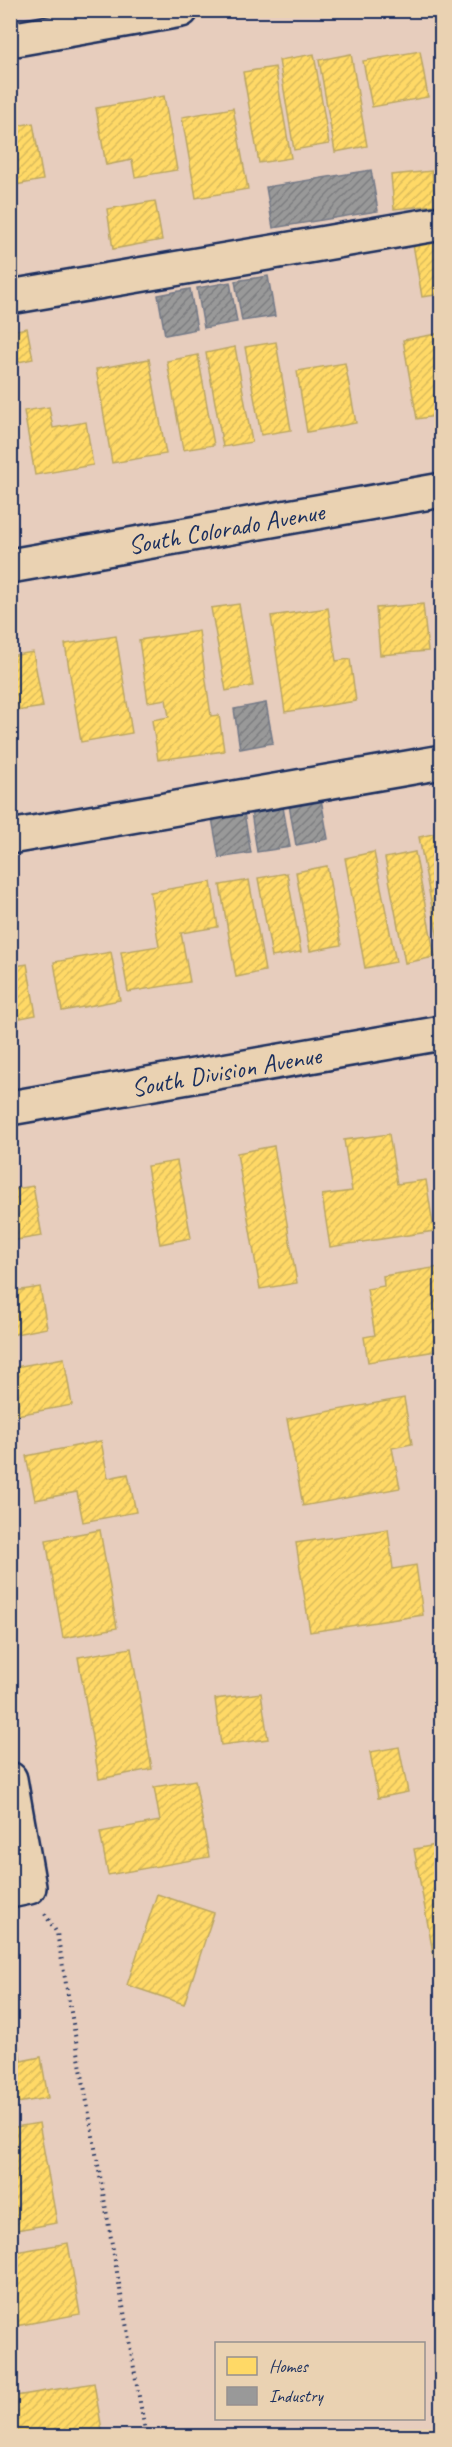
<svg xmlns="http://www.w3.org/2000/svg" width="452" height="2447" font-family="Caveat,sans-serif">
<defs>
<pattern id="homes-hatch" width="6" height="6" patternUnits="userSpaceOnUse" patternTransform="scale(1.5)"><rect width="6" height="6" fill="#ffd966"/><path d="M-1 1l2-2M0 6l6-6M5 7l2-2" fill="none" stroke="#dabb5b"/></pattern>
<pattern id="industry-hatch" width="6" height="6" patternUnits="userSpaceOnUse" patternTransform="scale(1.5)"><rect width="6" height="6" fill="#999"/><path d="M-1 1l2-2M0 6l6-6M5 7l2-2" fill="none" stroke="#7c7d80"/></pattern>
</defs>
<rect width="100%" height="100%" fill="#e7cdbd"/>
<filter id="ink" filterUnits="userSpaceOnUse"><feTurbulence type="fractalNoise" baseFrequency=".0167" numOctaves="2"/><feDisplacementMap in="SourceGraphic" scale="12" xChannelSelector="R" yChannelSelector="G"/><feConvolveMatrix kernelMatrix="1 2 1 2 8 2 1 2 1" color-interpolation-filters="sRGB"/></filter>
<g filter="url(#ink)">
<!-- homes -->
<g fill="url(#homes-hatch)" stroke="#bba664" stroke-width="1.5">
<path d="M420,51L428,97L372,107L363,61Z"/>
<path d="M314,54L329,144L294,150L279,60Z"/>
<path d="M351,54L367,146L335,152L319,60Z"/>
<path d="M275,67L291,158L259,163L243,72Z"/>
<path d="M164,96L177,170L135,177L132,160L106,165L96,108Z"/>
<path d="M233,108L248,189L196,198L182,117Z"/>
<path d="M33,123L43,180L10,186V127Z"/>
<path d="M432,171L435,205L394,209L391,175Z"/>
<path d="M155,201L162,240L113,249L107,209Z"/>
<path d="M442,239V294L422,297L413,244Z"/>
<path d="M27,328L33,359L13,363L10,331Z"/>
<path d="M442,333V415L417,419L403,340Z"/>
<path d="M276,342L291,430L261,435L245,347Z"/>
<path d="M235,347L252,442L223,447L206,353Z"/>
<path d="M198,355L214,445L183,450L167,361Z"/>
<path d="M149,359L166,454L112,463L96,369Z"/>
<path d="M345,363L356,423L307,432L297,371Z"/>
<path d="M49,407L53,428L86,422L93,465L35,475L24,411Z"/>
<path d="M239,604L253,686L226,691L211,608Z"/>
<path d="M423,604L428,651L380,655L376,608Z"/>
<path d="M328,608L336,661L350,659L356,701L285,712L271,616Z"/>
<path d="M199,631L211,716L219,715L224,751L158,760L152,720L169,717L166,699L148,702L139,640Z"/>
<path d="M116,636L132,733L81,742L65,644Z"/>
<path d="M33,652L43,707L10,712V656Z"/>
<path d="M442,832V945H439L419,837Z"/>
<path d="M374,852L396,962L365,968L345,858Z"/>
<path d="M415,852L435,957L405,963L385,858Z"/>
<path d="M327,866L341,945L310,951L296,872Z"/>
<path d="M287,873L301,952L272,957L258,878Z"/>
<path d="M249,880L265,971L236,977L220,885Z"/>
<path d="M211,882L218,927L181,933L190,982L128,992L121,952L159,946L150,892Z"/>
<path d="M111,952L120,1000L62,1011L54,962Z"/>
<path d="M27,964L36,1015L10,1020V967Z"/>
<path d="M389,1134L397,1184L426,1180L434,1231L330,1247L322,1195L352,1191L344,1140Z"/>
<path d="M274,1146L297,1283L260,1289L237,1153Z"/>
<path d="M177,1161L191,1238L160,1244L147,1166Z"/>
<path d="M33,1186L42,1236L10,1241V1190Z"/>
<path d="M439,1267L442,1284V1350L368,1362L364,1337L375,1335L367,1289L384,1286L383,1276Z"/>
<path d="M40,1287L47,1328L10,1335V1292Z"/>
<path d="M64,1358L72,1405L11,1416L10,1368Z"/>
<path d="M404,1398L412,1444L392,1448L400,1488L303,1506L287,1419Z"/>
<path d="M101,1441L108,1478L128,1474L136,1512L83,1522L77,1492L35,1500L26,1456Z"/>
<path d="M388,1529L393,1569L416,1565L423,1615L310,1632L296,1543Z"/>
<path d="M100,1530L117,1628L63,1638L46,1540Z"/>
<path d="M131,1648L152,1769L99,1779L78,1657Z"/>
<path d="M261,1693L268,1739L221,1745L215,1699Z"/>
<path d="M399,1747L408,1792L378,1798L370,1752Z"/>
<path d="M195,1780L209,1857L108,1875L100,1832L160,1821L154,1787Z"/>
<path d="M442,1844V1957L434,1958L414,1849Z"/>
<path d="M157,1894L214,1913L184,2004L127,1985Z"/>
<path d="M10,1996L21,2061L41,2057L48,2098L10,2104Z"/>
<path d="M39,2123L57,2223L10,2231V2128Z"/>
<path d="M68,2243L80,2314L10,2327V2253Z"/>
<path d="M94,2383L103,2436H11L10,2397Z"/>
</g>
<!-- industry -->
<g fill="url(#industry-hatch)" stroke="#737987" stroke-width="1.5">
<path d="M371,170L378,211L273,228L266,187Z"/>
<path d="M268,276L275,316L242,321L235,281Z"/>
<path d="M230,282L237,322L204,328L197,288Z"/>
<path d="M190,289L197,329L165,335L158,295Z"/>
<path d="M266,703L273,743L240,749L234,709Z"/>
<path d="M321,799L328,839L296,845L289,805Z"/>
<path d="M283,807L290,847L257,852L251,812Z"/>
<path d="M244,813L251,853L219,858L212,818Z"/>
</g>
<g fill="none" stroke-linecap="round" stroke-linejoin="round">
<defs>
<g id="minor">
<path d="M10,40L181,10"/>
<path d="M10,297L442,223"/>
<path d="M10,566L442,490"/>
<path d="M10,837L442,762"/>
<path d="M10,1108L442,1033"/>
<path d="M10,1779L29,1887L10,1891"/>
</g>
</defs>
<!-- minor casing -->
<use href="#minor" stroke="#1b2f5e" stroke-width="38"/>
<!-- path -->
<path stroke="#1b2f5e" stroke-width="4" stroke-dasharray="1.5 4.5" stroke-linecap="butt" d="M45,1914L57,1933L146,2436"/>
<!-- minor -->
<use href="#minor" stroke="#ead2b2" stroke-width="33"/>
</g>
</g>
<g text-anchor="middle" stroke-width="6" stroke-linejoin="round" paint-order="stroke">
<!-- street labels -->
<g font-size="26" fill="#1b2f5e" stroke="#ead2b2">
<text transform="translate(226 528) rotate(-10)" y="9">South Colorado Avenue</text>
<text transform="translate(226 1071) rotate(-10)" y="9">South Division Avenue</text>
</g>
</g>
<!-- margin -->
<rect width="452" height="2447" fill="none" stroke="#ead2b2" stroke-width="36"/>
<rect x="18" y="18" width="416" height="2411" fill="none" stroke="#1b2f5e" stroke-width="2" filter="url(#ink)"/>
<!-- legend -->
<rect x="215" y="2342" width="210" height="78" fill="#ead2b2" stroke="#979190" stroke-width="1.5"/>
<rect x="227" y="2357" width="30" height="18" fill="#ffd966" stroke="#979190" stroke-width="1.5"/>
<text x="269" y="2372" font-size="18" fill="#1b2f5e">Homes</text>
<rect x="227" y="2387" width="30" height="18" fill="#999999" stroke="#979190" stroke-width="1.5"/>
<text x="269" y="2402" font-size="18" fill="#1b2f5e">Industry</text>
</svg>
